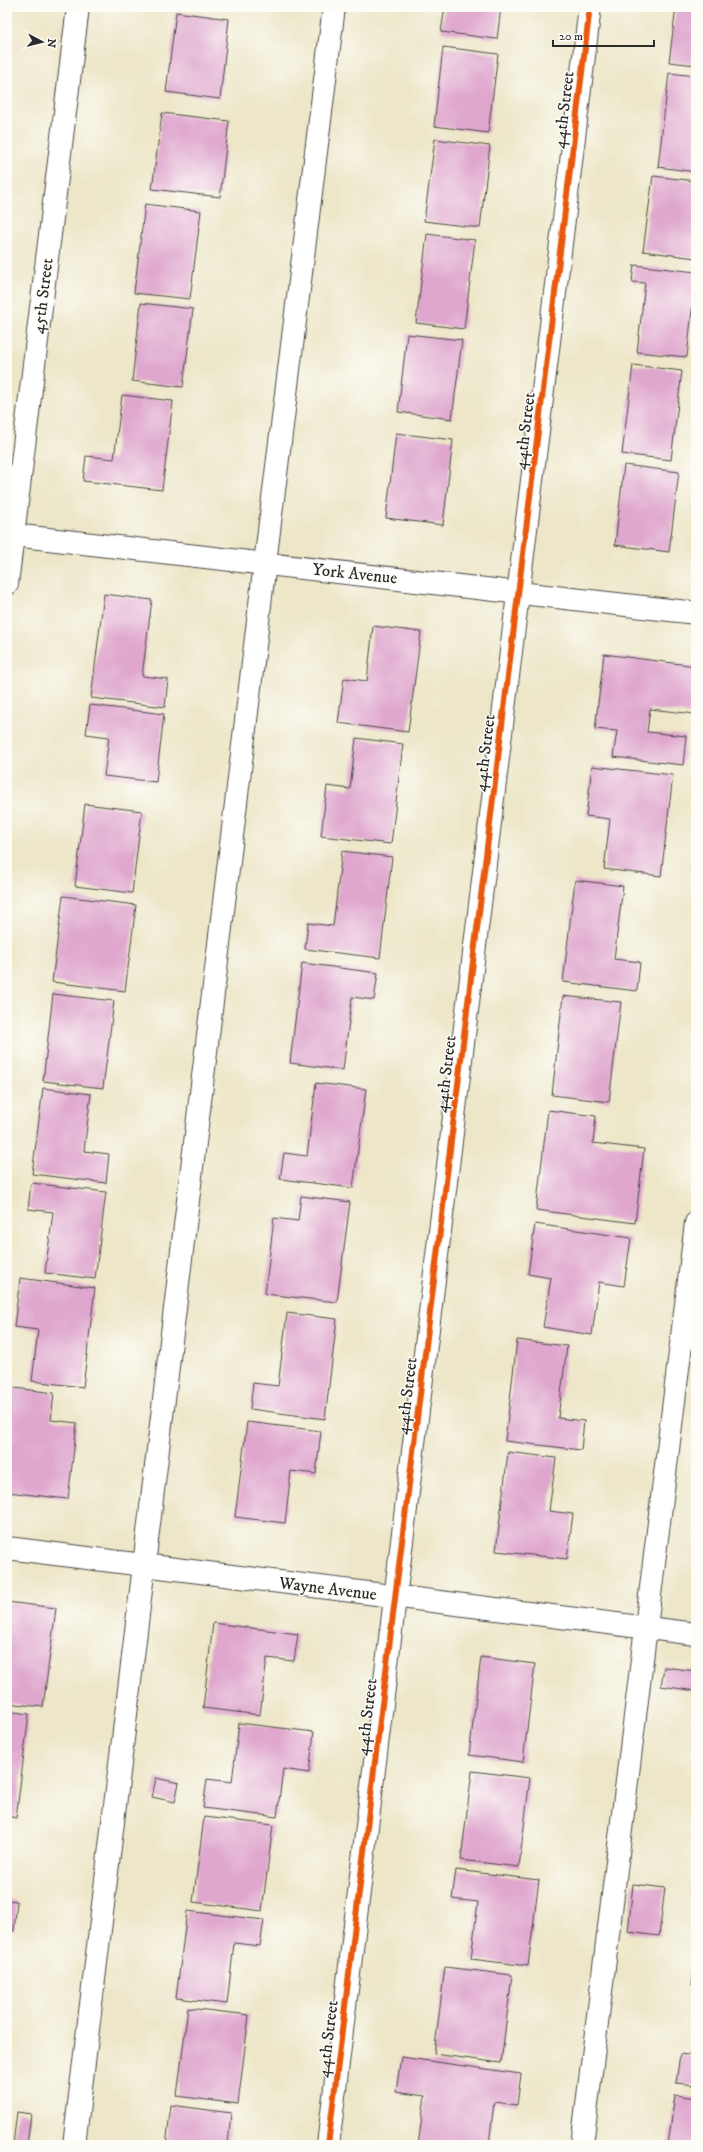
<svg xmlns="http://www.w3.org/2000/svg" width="703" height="2152" font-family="'IM FELL DW Pica',serif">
<rect width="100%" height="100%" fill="#fdfcf7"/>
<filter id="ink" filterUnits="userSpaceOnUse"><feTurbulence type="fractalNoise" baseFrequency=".025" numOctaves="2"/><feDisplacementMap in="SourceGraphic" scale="8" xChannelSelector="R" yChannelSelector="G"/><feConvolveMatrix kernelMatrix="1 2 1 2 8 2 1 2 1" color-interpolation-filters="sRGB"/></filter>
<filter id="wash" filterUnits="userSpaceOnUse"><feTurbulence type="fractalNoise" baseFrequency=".012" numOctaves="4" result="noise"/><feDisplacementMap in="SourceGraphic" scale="16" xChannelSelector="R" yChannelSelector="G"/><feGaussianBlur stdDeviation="0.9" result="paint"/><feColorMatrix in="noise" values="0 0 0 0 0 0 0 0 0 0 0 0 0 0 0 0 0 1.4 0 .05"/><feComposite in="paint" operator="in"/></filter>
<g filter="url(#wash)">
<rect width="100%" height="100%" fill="#ede6c8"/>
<g id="blocks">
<!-- building -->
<g fill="#dfa6ce">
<path d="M445,7H501L497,39L441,32Z"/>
<path d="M676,7H696V65L669,62Z"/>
<path d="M176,12L229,19L220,99L166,92Z"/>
<path d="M443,47L498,54L488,133L434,126Z"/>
<path d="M669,73L696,76V172L658,167Z"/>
<path d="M162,113L229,121L220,197L152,189Z"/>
<path d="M435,139L490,146L480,228L424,221Z"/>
<path d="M653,176L696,181L695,258L643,251Z"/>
<path d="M145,204L201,211L190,299L134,293Z"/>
<path d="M427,234L475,240L464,329L416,323Z"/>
<path d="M634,265L696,272L687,357L637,352L645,283L632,282Z"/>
<path d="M141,303L193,309L183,387L132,381Z"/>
<path d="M407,334L462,340L452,419L398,412Z"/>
<path d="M633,365L682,371L671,460L622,454Z"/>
<path d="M122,395L173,401L162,490L83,481L86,456L114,459Z"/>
<path d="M396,433L453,440L443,525L386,518Z"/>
<path d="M624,465L679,472L669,552L615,545Z"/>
<path d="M104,594L152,600L142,676L168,679L165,707L91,698Z"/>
<path d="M373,626L421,632L408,732L338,723L344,678L367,681Z"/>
<path d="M604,654L696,666L695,714L650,709L647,732L686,736L683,765L613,757L617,731L595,729Z"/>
<path d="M90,705L164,714L156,782L104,776L109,737L86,734Z"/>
<path d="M356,738L403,744L391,844L321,836L327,786L350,789Z"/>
<path d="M592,766L673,775L661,876L604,869L610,819L586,816Z"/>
<path d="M85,804L142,811L132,893L75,886Z"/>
<path d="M342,851L392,857L380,958L305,949L308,923L333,926Z"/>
<path d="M575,880L623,886L614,959L640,962L637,991L563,982Z"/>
<path d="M63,896L136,905L125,991L52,982Z"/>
<path d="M302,963L378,973L374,1000L352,997L343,1070L290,1063Z"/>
<path d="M53,994L114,1001L103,1088L43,1081Z"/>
<path d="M563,996L621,1002L609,1102L552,1095Z"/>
<path d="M316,1083L366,1089L353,1188L280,1179L284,1153L307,1156Z"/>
<path d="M43,1088L91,1094L84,1151L109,1154L106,1183L32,1174Z"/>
<path d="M548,1110L596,1116L593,1143L644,1149L635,1223L536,1210Z"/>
<path d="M31,1183L106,1192L95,1279L45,1273L53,1212L28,1209Z"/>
<path d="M301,1196L350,1202L337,1302L265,1294L274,1218L298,1221Z"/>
<path d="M535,1224L631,1238L624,1286L599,1282L592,1335L543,1327L551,1278L528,1274Z"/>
<path d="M20,1278L95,1288L83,1387L32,1381L38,1330L14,1327Z"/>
<path d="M287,1313L337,1319L325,1419L250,1409L253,1383L278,1386Z"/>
<path d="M517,1340L567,1346L558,1418L584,1421L581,1450L505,1441Z"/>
<path d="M7,1387L54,1393L51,1420L77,1423L68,1499L7,1492Z"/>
<path d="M247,1422L321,1431L316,1474L291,1471L285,1523L235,1517Z"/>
<path d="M508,1452L556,1458L549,1511L573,1514L567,1559L496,1551Z"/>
<path d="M7,1602L56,1608L43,1707L7,1703Z"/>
<path d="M213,1623L298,1634L294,1661L267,1658L260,1715L203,1708Z"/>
<path d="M481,1657L535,1664L523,1762L469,1755Z"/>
<path d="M664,1667L696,1671V1691L661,1686Z"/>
<path d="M7,1711L29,1714L16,1818L7,1816Z"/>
<path d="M239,1723L314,1732L309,1773L283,1769L277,1817L203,1808L207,1779L232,1782Z"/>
<path d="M472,1771L530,1778L519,1867L461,1860Z"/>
<path d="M156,1778L179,1783L175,1802L152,1797Z"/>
<path d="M204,1817L273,1825L262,1911L193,1902Z"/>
<path d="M456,1870L539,1880L528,1966L471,1959L478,1902L452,1899Z"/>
<path d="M633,1884L665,1888L659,1936L628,1932Z"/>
<path d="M7,1900L17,1901L14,1931L7,1930Z"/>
<path d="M187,1911L264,1920L260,1946L234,1943L227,2004L176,1998Z"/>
<path d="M695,1960H696V1985H692Z"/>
<path d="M445,1967L512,1975L501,2063L434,2054Z"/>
<path d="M188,2008L249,2015L238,2104L177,2096Z"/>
<path d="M680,2054L696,2056V2085L676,2083Z"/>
<path d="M401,2057L521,2074L517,2105L494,2102L489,2145H418L425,2096L396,2092Z"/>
<path d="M675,2095L696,2098V2145H668Z"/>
<path d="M171,2105L231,2113L228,2145H166Z"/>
<path d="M17,2112L31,2114L27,2145H13Z"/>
</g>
</g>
</g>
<g filter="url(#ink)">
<use href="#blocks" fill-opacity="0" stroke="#484743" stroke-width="1"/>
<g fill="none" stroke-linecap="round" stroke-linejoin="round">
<defs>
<g id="minor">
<path d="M13,535L696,613"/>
<path d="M7,584L78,7"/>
<path d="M7,1548L696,1634"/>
<path d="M74,2145L265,563L334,7"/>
<path d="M328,2145L590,7"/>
<path d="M582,2145L696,1223"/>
</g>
</defs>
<!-- minor casing -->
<use href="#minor" stroke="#484743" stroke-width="24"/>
<!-- minor -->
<use href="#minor" stroke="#fff" stroke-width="22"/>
<defs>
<path id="cycleway" d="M328,2145L590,7"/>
</defs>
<!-- cycleway casing -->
<use href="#cycleway" stroke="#fdfcf7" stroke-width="8"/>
<!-- cycleway -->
<use href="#cycleway" stroke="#e8590c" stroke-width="6"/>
</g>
</g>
<g text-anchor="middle" stroke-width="3" stroke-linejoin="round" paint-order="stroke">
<!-- street labels -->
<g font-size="17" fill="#2b2b2b" stroke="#fdfcf7">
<text transform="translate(563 110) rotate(-83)" y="6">44th Street</text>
<text transform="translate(42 296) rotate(-83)" y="6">45th Street</text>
<text transform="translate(524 431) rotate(-83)" y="6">44th Street</text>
<text transform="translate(355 573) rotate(6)" y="6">York Avenue</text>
<text transform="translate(484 753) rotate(-83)" y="6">44th Street</text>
<text transform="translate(445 1074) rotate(-83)" y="6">44th Street</text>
<text transform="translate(406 1396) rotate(-83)" y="6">44th Street</text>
<text transform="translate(328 1588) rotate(7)" y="6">Wayne Avenue</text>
<text transform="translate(366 1717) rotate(-83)" y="6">44th Street</text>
<text transform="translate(327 2039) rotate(-83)" y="6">44th Street</text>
</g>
</g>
<!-- margin -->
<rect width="703" height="2152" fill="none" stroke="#fdfcf7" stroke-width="24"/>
<!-- north arrow -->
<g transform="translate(42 42) rotate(97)" stroke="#fdfcf7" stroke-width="3" paint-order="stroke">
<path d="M0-3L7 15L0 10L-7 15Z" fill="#2b2b2b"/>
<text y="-6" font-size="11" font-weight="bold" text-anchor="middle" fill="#2b2b2b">N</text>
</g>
<!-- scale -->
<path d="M553 40v6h101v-6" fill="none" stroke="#2b2b2b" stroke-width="2"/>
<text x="559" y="40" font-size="12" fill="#2b2b2b" stroke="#fdfcf7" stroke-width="3" paint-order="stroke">20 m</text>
</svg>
